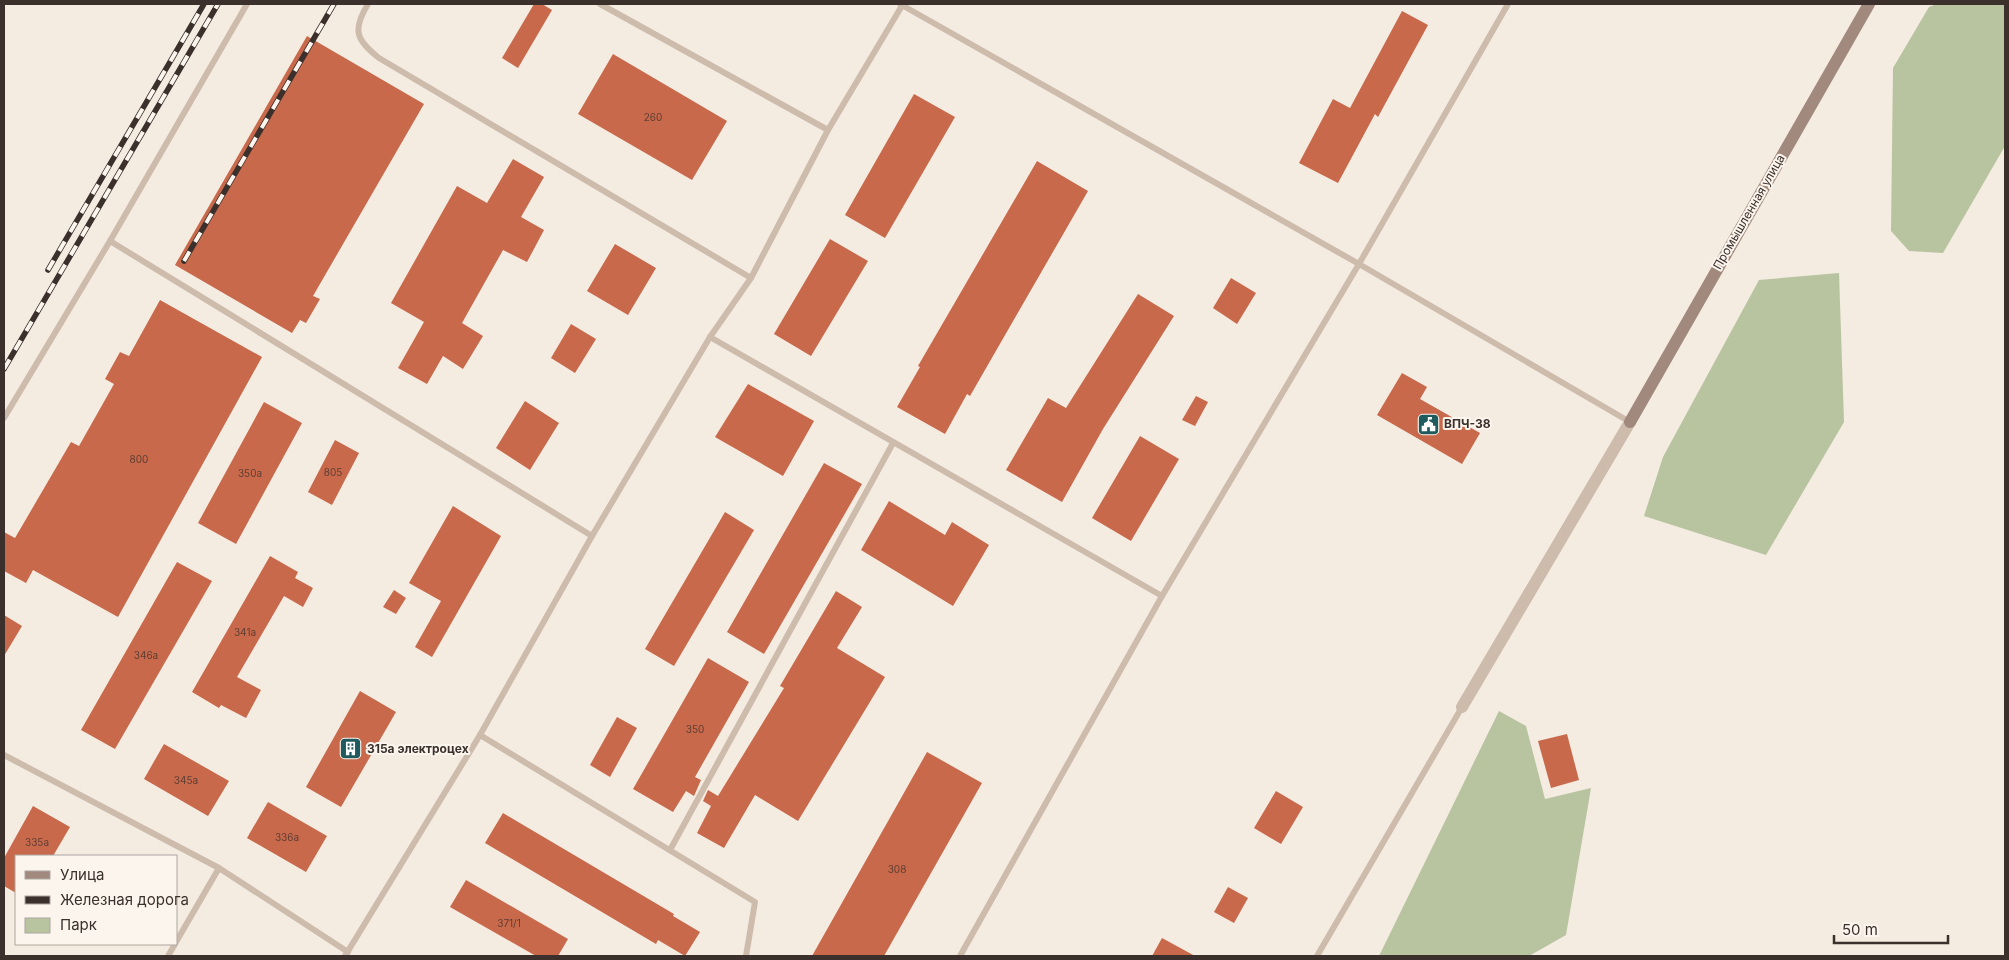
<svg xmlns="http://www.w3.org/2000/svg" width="2009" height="960" font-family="Inter,sans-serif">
<rect width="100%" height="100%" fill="#f4ebe1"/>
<!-- green -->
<g fill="#b8c4a0">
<path d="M1937,4H2005V146L1943,253L1909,251L1891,231L1893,68L1929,7Z"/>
<path d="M1839,273L1844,422L1766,555L1644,516L1663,457L1759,280Z"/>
<path d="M1499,711L1526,726L1545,799L1591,788L1566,935L1529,956H1379Z"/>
</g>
<!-- building -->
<g fill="#c8694b">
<path d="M534,4H542L552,10L518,68L502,58Z"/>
<path d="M1402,11L1428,25L1378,117L1375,114L1338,183L1299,163L1333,99L1350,108Z"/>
<path d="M307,36L424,104L313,296L320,299L306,323L300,320L292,333L175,265Z"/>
<path d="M613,54L727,121L692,180L578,114Z"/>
<path d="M914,94L955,117L885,238L845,215Z"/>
<path d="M513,159L544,177L521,217L544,230L527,262L503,250L462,323L483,336L463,369L443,356L427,384L398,368L424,322L391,303L457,186L487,203Z"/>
<path d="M1037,161L1088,191L970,396L967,394L945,434L897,407L920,367L918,366Z"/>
<path d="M830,239L868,261L811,356L774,334Z"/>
<path d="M615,244L656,268L628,315L587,291Z"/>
<path d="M1231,278L1256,293L1237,324L1213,308Z"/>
<path d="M1138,294L1174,316L1103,429L1062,502L1006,470L1048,398L1066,408Z"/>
<path d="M160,300L262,357L118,617L33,570L26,583L4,571V532L15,538L71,442L79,446L114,384L105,379L120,352L129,356Z"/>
<path d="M571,324L596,339L575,373L551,358Z"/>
<path d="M1402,373L1427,387L1420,399L1480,433L1462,464L1377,415Z"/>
<path d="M748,384L814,421L783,476L715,437Z"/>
<path d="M1196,396L1208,402L1195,426L1182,420Z"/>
<path d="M525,401L559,423L530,470L496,448Z"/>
<path d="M264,402L302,423L236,544L198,523Z"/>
<path d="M1140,436L1179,459L1131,541L1092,518Z"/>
<path d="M335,440L359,453L332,505L308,492Z"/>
<path d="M824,463L862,484L764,654L727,632Z"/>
<path d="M889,501L945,535L952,522L989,545L953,606L861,550Z"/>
<path d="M453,506L501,536L432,657L415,647L441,601L409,583Z"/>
<path d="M725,512L754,530L674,666L645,649Z"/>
<path d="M270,556L298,572L295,578L313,588L303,607L284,596L237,677L261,690L246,718L221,705L219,708L192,692Z"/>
<path d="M177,562L212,581L115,749L81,730Z"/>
<path d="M394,590L406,598L396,614L383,607Z"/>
<path d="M836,591L862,607L837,648L885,677L798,821L755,795L724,848L697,833L711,806L703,801L708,790L718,796L784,688L780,686Z"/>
<path d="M4,615L22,626L4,656Z"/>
<path d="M708,658L749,682L695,777L701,780L694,796L686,791L673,812L633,789Z"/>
<path d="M360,691L396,712L341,807L306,787Z"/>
<path d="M617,717L637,728L610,777L590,765Z"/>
<path d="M1567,734L1579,780L1551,788L1538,741Z"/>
<path d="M164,744L229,781L208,816L144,779Z"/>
<path d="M927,752L982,783L884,956H812Z"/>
<path d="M1276,791L1303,807L1281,844L1254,828Z"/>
<path d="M268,802L327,836L306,872L247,838Z"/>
<path d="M33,806L70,827L53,856H16V893L4,886V858Z"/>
<path d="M503,813L674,914L673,916L700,932L685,956L658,940L656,944L485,843Z"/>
<path d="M466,880L568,939L558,956H536L450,907Z"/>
<path d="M1228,887L1248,898L1234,923L1214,912Z"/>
<path d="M1162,938L1195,956H1152Z"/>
</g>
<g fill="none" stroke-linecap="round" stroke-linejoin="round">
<!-- lane -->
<g stroke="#cdbbac" stroke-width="6">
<path d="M368,4C352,30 356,40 379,58L751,278"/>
<path d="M600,4L828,130"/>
<path d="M900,4L1359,264L1630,422"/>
<path d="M110,241L592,536"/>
<path d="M710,337L1162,596"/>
<path d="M4,418L110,241L247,4"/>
<path d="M480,735L755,902L746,956"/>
<path d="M4,755L219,868L348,952"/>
<path d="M670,850L893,443"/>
<path d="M176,942L219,868"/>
<path d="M168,956L175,944"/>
<path d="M345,956L480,735L592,536L710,337L751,278L828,130L903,4"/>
<path d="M960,956L1162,596L1359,264L1508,4"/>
<path d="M1317,956L1462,707"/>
</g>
<!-- street -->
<path stroke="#cdbbac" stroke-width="12" d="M1462,707L1630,422"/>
<!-- secondary -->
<path stroke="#a18a7d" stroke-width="12" d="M1630,422L1869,4"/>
<defs>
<g id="rail">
<path d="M184,261L334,4"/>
<path d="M48,270L204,4"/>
<path d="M4,369L218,4"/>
</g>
</defs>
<!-- rail casing -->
<use href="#rail" stroke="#3b302b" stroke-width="5.5"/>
<!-- rail -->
<use href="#rail" stroke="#fbf5ee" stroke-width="4" stroke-dasharray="11" stroke-linecap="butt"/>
</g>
<!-- icons -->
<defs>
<symbol id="civic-square" viewBox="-11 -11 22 22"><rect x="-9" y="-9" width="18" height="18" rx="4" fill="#1f5a5e" stroke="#fbf5ee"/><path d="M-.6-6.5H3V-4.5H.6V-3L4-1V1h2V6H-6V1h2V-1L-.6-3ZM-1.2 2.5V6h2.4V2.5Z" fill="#fff"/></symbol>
<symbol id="building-square" viewBox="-11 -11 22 22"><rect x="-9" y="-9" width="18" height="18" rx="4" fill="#1f5a5e" stroke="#fbf5ee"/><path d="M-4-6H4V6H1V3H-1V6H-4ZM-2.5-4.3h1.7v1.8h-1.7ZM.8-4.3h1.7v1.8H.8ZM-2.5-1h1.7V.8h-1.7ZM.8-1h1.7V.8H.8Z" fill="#fff"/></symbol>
</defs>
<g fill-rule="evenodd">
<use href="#civic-square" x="1416" y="412" width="25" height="25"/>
<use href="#building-square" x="338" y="736" width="25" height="25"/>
</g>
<g text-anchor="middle" stroke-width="4" stroke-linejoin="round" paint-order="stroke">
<!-- number labels -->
<g font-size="10" fill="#5e3e33">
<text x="653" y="121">260</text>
<text x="139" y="463">800</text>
<text x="333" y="476">805</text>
<text x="250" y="477">350a</text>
<text x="245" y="636">341a</text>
<text x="146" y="659">346a</text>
<text x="695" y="733">350</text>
<text x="186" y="784">345a</text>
<text x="287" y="841">336a</text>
<text x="37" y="846">335a</text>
<text x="897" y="873">308</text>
<text x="509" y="927">371/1</text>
</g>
<!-- street labels -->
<g font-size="12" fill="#3b302b" stroke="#fbf5ee">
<text transform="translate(1749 212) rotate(-60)" y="4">Промышленная улица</text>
</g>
<!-- poi labels -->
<g font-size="12" font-weight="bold" fill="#3b302b" stroke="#fbf5ee" text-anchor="start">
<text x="1444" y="428">ВПЧ-38</text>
<text x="367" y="753">315a электроцех</text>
</g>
</g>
<!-- border -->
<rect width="2009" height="960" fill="none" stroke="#3b302b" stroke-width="10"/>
<!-- legend -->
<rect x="15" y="855" width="162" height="90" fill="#fbf5ee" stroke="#aea6a0"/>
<rect x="25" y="871" width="25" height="8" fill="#a18a7d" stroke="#aea6a0"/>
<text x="60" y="880" font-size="15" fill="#3b302b">Улица</text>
<rect x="25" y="896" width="25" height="8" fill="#3b302b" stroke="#aea6a0"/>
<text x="60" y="905" font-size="15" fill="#3b302b">Железная дорога</text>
<rect x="25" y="918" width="25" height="15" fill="#b8c4a0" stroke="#aea6a0"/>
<text x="60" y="930" font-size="15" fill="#3b302b">Парк</text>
<!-- scale -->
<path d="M1834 935v8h114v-8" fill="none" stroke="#3b302b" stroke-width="2.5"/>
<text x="1842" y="935" font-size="15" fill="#3b302b" stroke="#fbf5ee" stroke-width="4" paint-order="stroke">50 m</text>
</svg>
